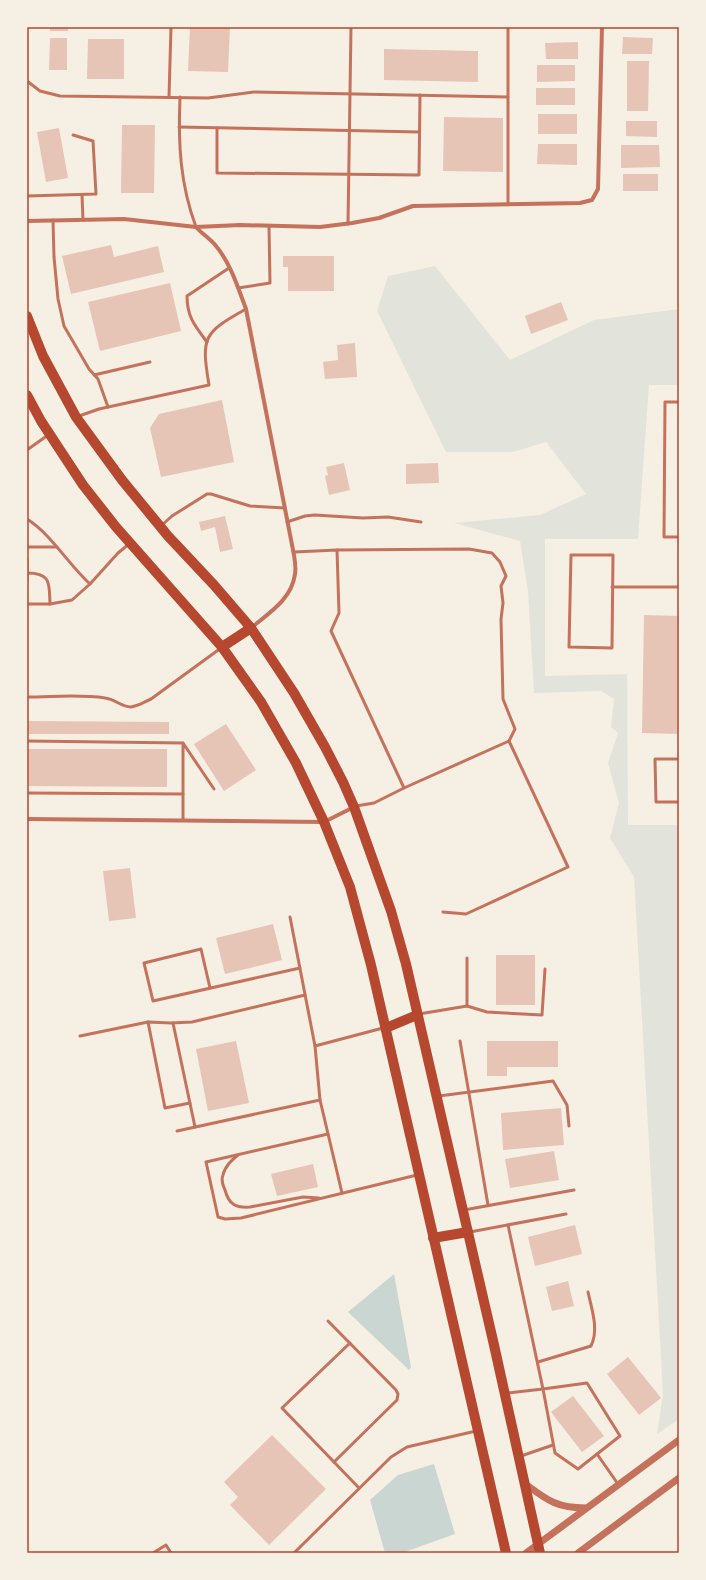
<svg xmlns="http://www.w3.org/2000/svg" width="706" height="1580" font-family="'Public Sans',sans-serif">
<rect width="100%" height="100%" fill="#f6efe4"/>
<!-- green -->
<path fill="#e2e4dc" d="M435,266L510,360L594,320L679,309V385H649L638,539H545V676L627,674L628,825H679V1419L657,1434L663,1394L634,877L610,838L619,803L608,763L618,733L611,727L614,699L601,691L534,693L528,591L520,541L454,523L540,515L586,494L546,442L513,452H446L377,311L388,276Z"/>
<!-- water -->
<g fill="#c9d6d2">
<path d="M394,1274L411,1367L409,1370L348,1312Z"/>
<path d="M434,1464L455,1534L402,1553H385L370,1500L398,1475Z"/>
</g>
<!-- building -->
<g fill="#e6c5b7">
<rect x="50" y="27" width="18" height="4"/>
<path d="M190,27H230L228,72L188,71Z"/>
<path d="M623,37L653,38L652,54H622Z"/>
<path d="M50,38H67V70H49Z"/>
<path d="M88,39H124V79H87Z"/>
<path d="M578,42V59H546L545,43Z"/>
<path d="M384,49L478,51V82L384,80Z"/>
<path d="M627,61H649L648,111H627Z"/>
<path d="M537,65H575V81L537,82Z"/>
<rect x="536" y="88" width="39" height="17"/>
<rect x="538" y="114" width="39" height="20"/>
<path d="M444,117L503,118V172L443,171Z"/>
<path d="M626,121H657V137L626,136Z"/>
<path d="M122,125H155L154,193H121Z"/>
<path d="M59,128L68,178L46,182L37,132Z"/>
<path d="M538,144H577V165L537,164Z"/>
<path d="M621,145H659L660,167L621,168Z"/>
<rect x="623" y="174" width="35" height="17"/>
<path d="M111,245L114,257L158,246L164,272L71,294L62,256Z"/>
<path d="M283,256H334V291H288V267H283Z"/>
<path d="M170,283L181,331L100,351L88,302Z"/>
<path d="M561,302L568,320L531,334L525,316Z"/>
<path d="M355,343L357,377L325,379L323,362L338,360L337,345Z"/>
<path d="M222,400L234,462L161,477L150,428L159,414Z"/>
<path d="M344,463L350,490L329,495L325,476L328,475L326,467Z"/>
<path d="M438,463L439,483L406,484V464Z"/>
<path d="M225,516L233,549L220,552L215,527L201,531L199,522Z"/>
<rect x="27" y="558" width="2" height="24"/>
<path d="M644,615L679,616V734L642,733Z"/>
<path d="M27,721L169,722V734H27Z"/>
<path d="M226,724L256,770L224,791L194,744Z"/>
<path d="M27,749H167V787L27,786Z"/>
<path d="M130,868L136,918L109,921L103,871Z"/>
<path d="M273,924L282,960L225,974L216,938Z"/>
<rect x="496" y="955" width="39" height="50"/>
<path d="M236,1041L249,1103L208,1111L196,1049Z"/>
<path d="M487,1041H558V1067H507V1076H487Z"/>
<path d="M561,1108L564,1145L503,1150L501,1113Z"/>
<path d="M554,1151L559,1180L510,1188L505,1159Z"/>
<path d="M313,1164L318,1187L277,1196L271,1174Z"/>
<path d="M575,1225L582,1254L535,1266L528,1237Z"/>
<path d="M568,1281L574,1306L552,1311L546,1287Z"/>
<path d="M628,1357L661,1398L639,1415L607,1374Z"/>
<path d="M573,1396L604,1436L582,1452L551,1412Z"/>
<path d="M272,1435L326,1489L269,1545L230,1505L238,1497L224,1482Z"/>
</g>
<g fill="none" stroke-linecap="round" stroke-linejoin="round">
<!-- service -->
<g stroke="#c5725c" stroke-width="3">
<path d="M27,81L40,91L60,96L208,98L254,92L508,97"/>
<path d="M169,97L171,27"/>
<path d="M180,97C178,143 180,184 196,227"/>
<path d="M179,127L419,132"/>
<path d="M217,128V173L419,175L420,95"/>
<path d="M82,195L83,220"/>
<path d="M27,196L96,194L93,141L73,135"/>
<path d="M508,204V27"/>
<path d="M53,220L54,257L58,299L64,326L89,369L98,379L108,407"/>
<path d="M348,224L351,27"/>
<path d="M238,288L270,283L269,226"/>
<path d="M207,342C195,326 187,317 187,296L229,268"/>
<path d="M94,375L150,362"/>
<path d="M679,402H665L664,537H679"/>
<path d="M79,416L99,409L209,385C201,337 203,333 246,309"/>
<path d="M27,450L48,435"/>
<path d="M27,519C51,534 68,564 90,584"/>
<path d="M287,522L305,516L315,515L363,518L388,517L421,522"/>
<path d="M162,525L172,516L207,494H211L250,506L285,508"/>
<path d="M27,547H57"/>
<path d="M337,550L469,549L492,553L500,562L506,576L501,586L503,603L501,619L503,699L515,729L509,741"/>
<path d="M294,552L337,550L339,613L331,631L404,788"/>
<path d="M571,555H613L612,648L569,647Z"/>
<path d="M27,573C52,573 49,584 50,604"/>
<path d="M612,587H679"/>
<path d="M27,604H50L72,600L90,584L118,553L129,544"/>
<path d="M27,697C53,697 80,694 105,698C115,699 121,707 131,707C139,706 144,702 151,699L221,648"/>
<path d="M27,741L183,743"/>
<path d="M679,759H655L656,802H679"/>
<path d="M27,793L183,794"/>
<path d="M356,806L374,803L404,788L509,741L568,867L466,914L443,912"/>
<path d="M183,820V743L214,789"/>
<path d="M290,917L315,1046L320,1100L342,1193"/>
<path d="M210,988L201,949L144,963L153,1001L300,968"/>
<path d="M467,1006V958"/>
<path d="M419,1014L467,1006L487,1012L542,1015L545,969"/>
<path d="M148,1022L165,1108L190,1103"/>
<path d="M173,1023L195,1127"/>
<path d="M80,1036L148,1022L171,1023L192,1022L305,995"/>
<path d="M460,1041L488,1205"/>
<path d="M315,1046L383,1028"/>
<path d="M439,1096L553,1081L567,1105L569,1126"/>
<path d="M177,1131L320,1100"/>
<path d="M328,1134L206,1162L218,1217L225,1219L241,1218L417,1175"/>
<path d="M238,1155C232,1160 225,1166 223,1175C221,1180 223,1186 225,1190C229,1205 236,1208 250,1207L303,1197L319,1198"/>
<path d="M464,1210L574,1190"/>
<path d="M470,1232L566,1214"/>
<path d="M328,1321L396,1390L398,1394L397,1400L334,1462"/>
<path d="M350,1343L282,1408L359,1488"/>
<path d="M538,1362L591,1346C599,1330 592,1310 588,1292"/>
<path d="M587,1383L620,1436L578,1469L555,1453L543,1389Z"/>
<path d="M507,1393L543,1389L508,1225"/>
<path d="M597,1454L618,1484"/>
<path d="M521,1456L553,1445"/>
<path d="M153,1553L166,1545L171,1553"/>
<path d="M294,1553L391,1457L407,1447L476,1431"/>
</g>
<!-- minor -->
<g stroke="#c5725c" stroke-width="4">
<path d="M27,221L124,219L196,227L240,225L320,227L352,223L379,218L413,206L580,203L592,200L598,189L602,27"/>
<path d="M196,227C202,234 211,239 216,246C231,264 238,288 246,309L294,555C295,561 296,568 295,574C292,599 269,613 251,628"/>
<path d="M27,819L324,822L354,807"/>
</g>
<!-- tertiary -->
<g stroke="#c5725c" stroke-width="7">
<path d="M524,1483C547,1500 556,1508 586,1508"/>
<path d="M526,1553L679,1440"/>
<path d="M578,1553L679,1478"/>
</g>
<!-- primary -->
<g stroke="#b5482f" stroke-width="10">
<path d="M27,316L43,356L76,417L122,480L168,536L214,585L251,628L294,693L325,747L343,782L354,807L391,911L406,964L494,1345L540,1553"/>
<path d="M27,395L41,421L83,485L116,527L222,647L261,702L296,763L324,822L350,887L371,965L506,1553"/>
<path d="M222,647L251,628"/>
<path d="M386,1028L417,1015"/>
<path d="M433,1238L468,1232"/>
</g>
</g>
<!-- border -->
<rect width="706" height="1580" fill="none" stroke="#f6efe4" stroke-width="56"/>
<rect x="28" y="28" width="650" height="1524" fill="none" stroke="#b5482f" stroke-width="1.5"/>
</svg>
